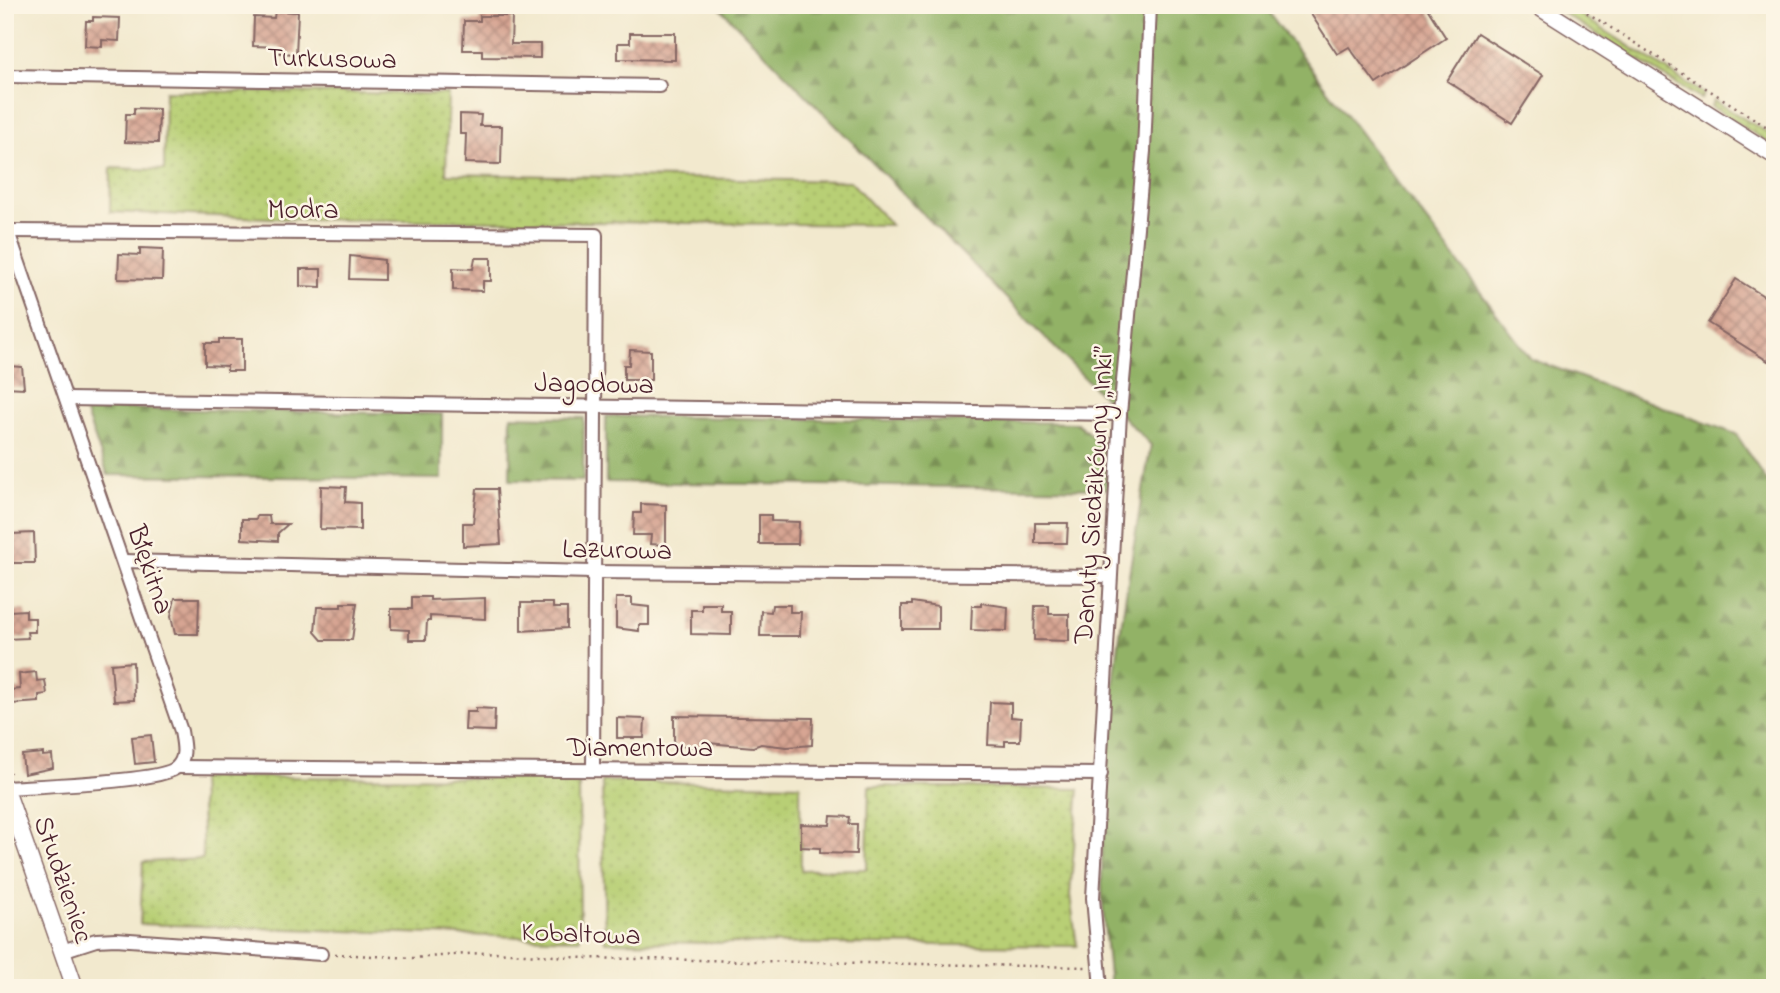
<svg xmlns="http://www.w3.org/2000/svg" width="1780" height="993" font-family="'Indie Flower',sans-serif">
<defs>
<pattern id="grass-dots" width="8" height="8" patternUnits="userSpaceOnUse" patternTransform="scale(1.75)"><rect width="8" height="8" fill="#b8cf74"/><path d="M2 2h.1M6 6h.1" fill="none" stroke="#a0b165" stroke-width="1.8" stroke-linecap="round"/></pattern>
<pattern id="forest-firs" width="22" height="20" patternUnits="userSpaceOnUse" patternTransform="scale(1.75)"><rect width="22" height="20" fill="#92b266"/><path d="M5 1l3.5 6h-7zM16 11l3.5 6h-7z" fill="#799054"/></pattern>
<pattern id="building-cross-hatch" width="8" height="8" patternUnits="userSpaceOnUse" patternTransform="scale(1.75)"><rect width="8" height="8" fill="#d7a593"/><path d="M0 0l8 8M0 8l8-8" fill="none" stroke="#b08678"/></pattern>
</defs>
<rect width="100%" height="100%" fill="#fcf5e5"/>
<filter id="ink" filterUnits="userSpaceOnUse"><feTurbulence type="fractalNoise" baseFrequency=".0143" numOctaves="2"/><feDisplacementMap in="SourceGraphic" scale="14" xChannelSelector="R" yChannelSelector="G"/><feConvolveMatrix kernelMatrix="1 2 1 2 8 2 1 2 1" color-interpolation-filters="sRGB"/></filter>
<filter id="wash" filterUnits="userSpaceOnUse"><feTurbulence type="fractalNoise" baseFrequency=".00686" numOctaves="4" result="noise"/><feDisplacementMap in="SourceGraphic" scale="28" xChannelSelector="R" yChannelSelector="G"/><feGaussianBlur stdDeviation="1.57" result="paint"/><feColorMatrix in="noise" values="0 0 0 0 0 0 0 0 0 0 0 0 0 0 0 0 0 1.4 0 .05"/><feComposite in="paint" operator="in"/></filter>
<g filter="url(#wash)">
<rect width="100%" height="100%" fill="#f2e9ce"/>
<!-- grass -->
<g fill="url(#grass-dots)" stroke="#817750" stroke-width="2">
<path d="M1550,5H1565L1704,94L1701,99Z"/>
<path d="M165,91L448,94L446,174L850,181L891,225L298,219L110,212L111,168L164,170Z"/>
<path d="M1714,101L1775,137V147L1711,106Z"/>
<path d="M200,777L579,778L580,939L140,924L143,862L203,859Z"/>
<path d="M602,781L800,785L801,870L867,869L869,786L1079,789L1070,895L1077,946L605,942Z"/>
</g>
<!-- forest -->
<g fill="url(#forest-firs)" stroke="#6e6848" stroke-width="2">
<path d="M717,5H1263L1531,359L1736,434L1775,493V988H1110C1107,949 1101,910 1102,871C1102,728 1126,585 1151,445Z"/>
<path d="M84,408L442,414V479L108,475Z"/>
<path d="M511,416L584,418L583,481L510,480Z"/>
<path d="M606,416L1077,423L1110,452L1108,489L606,482Z"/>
</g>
<g id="blocks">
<!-- building -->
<g fill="url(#building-cross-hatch)">
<path d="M1305,5H1425L1446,38L1376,84L1349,47L1337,54Z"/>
<path d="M275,11L298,12L296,54L280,53V47L253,46L254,17L274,18Z"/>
<path d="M480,16H512L511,44H540V58L482,57V50H463L464,21H480Z"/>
<path d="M93,17L120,18L119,41L102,40V47L85,46L86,21H93Z"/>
<path d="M630,33H675V60L618,59V43H630Z"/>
<path d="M1477,33L1543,75L1512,123L1447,81Z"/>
<path d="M134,108L159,109L158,143L125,142L126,114H134Z"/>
<path d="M460,114L481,115L480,126H502L501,164L465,163L466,134H460Z"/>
<path d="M140,248L163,249L162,280L118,279L119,254L140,255Z"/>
<path d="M350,256L384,260V280L349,279Z"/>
<path d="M475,258H491V281H483V291L453,290V268L473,269Z"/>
<path d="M300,269H321V287L300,286Z"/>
<path d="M1736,279L1775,303V349L1768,361L1708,323Z"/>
<path d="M219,339H242V371H227V366L205,365V343H219Z"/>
<path d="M630,350L651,351V380H624V365H629Z"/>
<path d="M9,366L22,367L24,388L5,387V369Z"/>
<path d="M321,486L346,487L345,502L360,503V530L320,529Z"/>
<path d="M477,489H497L501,544L463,546V523H473Z"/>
<path d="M641,504L666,505V545L650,544L651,535H633L634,513H641Z"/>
<path d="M759,515H771V521L799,522L798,544H759Z"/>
<path d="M257,516H269L270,524H288L278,533V541L242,539V519H256Z"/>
<path d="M1035,523H1068L1067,543H1035Z"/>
<path d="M34,533L35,563H12L11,534Z"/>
<path d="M412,597H430V600L485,598V619L430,616V621H427L426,640H409V630L391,629V609H412Z"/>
<path d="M175,598H199L198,634H175L171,616Z"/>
<path d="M616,598H632V605L649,607V625H639V631L616,628Z"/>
<path d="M912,602L938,606V629H902V605H912Z"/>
<path d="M341,603H357L352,640H322L315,632L317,607H341Z"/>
<path d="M521,603H553V608H567V628L521,631Z"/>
<path d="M981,603L1008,607L1007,631L971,630L972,606H981Z"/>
<path d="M702,604H721V611H731V635L691,634V610H702Z"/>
<path d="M772,605H790V612H801L800,636H760L761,611L771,612Z"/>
<path d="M1035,606H1049V614H1069V641L1034,640Z"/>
<path d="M26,610V618H35V632H27L28,638L5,639V626L10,625L9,611Z"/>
<path d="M133,662L134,700L114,701L111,664Z"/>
<path d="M36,672L37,681L45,680L47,694L39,695V702L11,704L10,690L20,689L19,674Z"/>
<path d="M990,702L1011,703V717L1021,718L1020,741H1005V746L988,745Z"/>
<path d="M476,708L495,709L494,731L465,730L466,712H476Z"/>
<path d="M674,716L813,718L812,745L787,747L761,744L753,747L708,743L700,747L682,746L674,744Z"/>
<path d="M617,718L645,719L644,738H617Z"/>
<path d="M151,735L154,762L135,764L132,737Z"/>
<path d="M43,753V756L52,755L53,768L24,774L22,755Z"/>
<path d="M831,816L850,817L849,824H857L856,854L820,853V848L801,847V824L830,825Z"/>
</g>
</g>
</g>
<g filter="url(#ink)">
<use href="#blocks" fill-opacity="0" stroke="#856664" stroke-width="2"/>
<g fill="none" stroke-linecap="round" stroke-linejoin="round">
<defs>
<g id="minor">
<path d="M5,76L659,86"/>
<path d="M5,223L181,731C183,744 187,757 177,767C164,782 33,786 6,788"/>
<path d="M10,231L596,235L593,770"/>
<path d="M67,399L1120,414"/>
<path d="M123,561L592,572L1110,576"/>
<path d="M178,767L1101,774"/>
<path d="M62,951L96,940L116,939L321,954"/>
<path d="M1101,988L1093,898L1120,414L1144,151L1150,5"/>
</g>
<g id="tertiary">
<path d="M1536,5L1775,156"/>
<path d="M5,787L75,988"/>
</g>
</defs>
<!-- minor casing -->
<use href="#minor" stroke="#856664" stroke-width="16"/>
<!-- tertiary casing -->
<use href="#tertiary" stroke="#856664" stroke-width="19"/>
<!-- path -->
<g stroke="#856664" stroke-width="2.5" stroke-dasharray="2 5" stroke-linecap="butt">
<path d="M1575,5L1775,132"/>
<path d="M5,759L10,773"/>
<path d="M335,954L413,958L495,952L584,958L1087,967"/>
</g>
<!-- minor -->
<use href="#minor" stroke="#fff" stroke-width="12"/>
<!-- tertiary -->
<use href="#tertiary" stroke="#fff" stroke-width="16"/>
</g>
</g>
<g text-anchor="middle" stroke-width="5" stroke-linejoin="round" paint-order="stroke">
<!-- street labels -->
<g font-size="28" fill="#4a1f2b" stroke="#fcf5e5">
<text transform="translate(332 57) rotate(1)" y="10">Turkusowa</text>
<text x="303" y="218">Modra</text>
<text transform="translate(594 382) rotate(1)" y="10">Jagodowa</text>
<text transform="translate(1092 495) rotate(-86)" y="10">Danuty Siedzikówny „Inki”</text>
<text transform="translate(617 548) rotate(1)" y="10">Lazurowa</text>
<text transform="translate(152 569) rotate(71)" y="10">Błękitna</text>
<text x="640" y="756">Diamentowa</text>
<text transform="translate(65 879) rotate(71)" y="10">Studzieniec</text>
<text transform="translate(581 932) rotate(2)" y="10">Kobaltowa</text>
</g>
</g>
<!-- margin -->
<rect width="1780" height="993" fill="none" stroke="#fcf5e5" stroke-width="28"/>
</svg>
